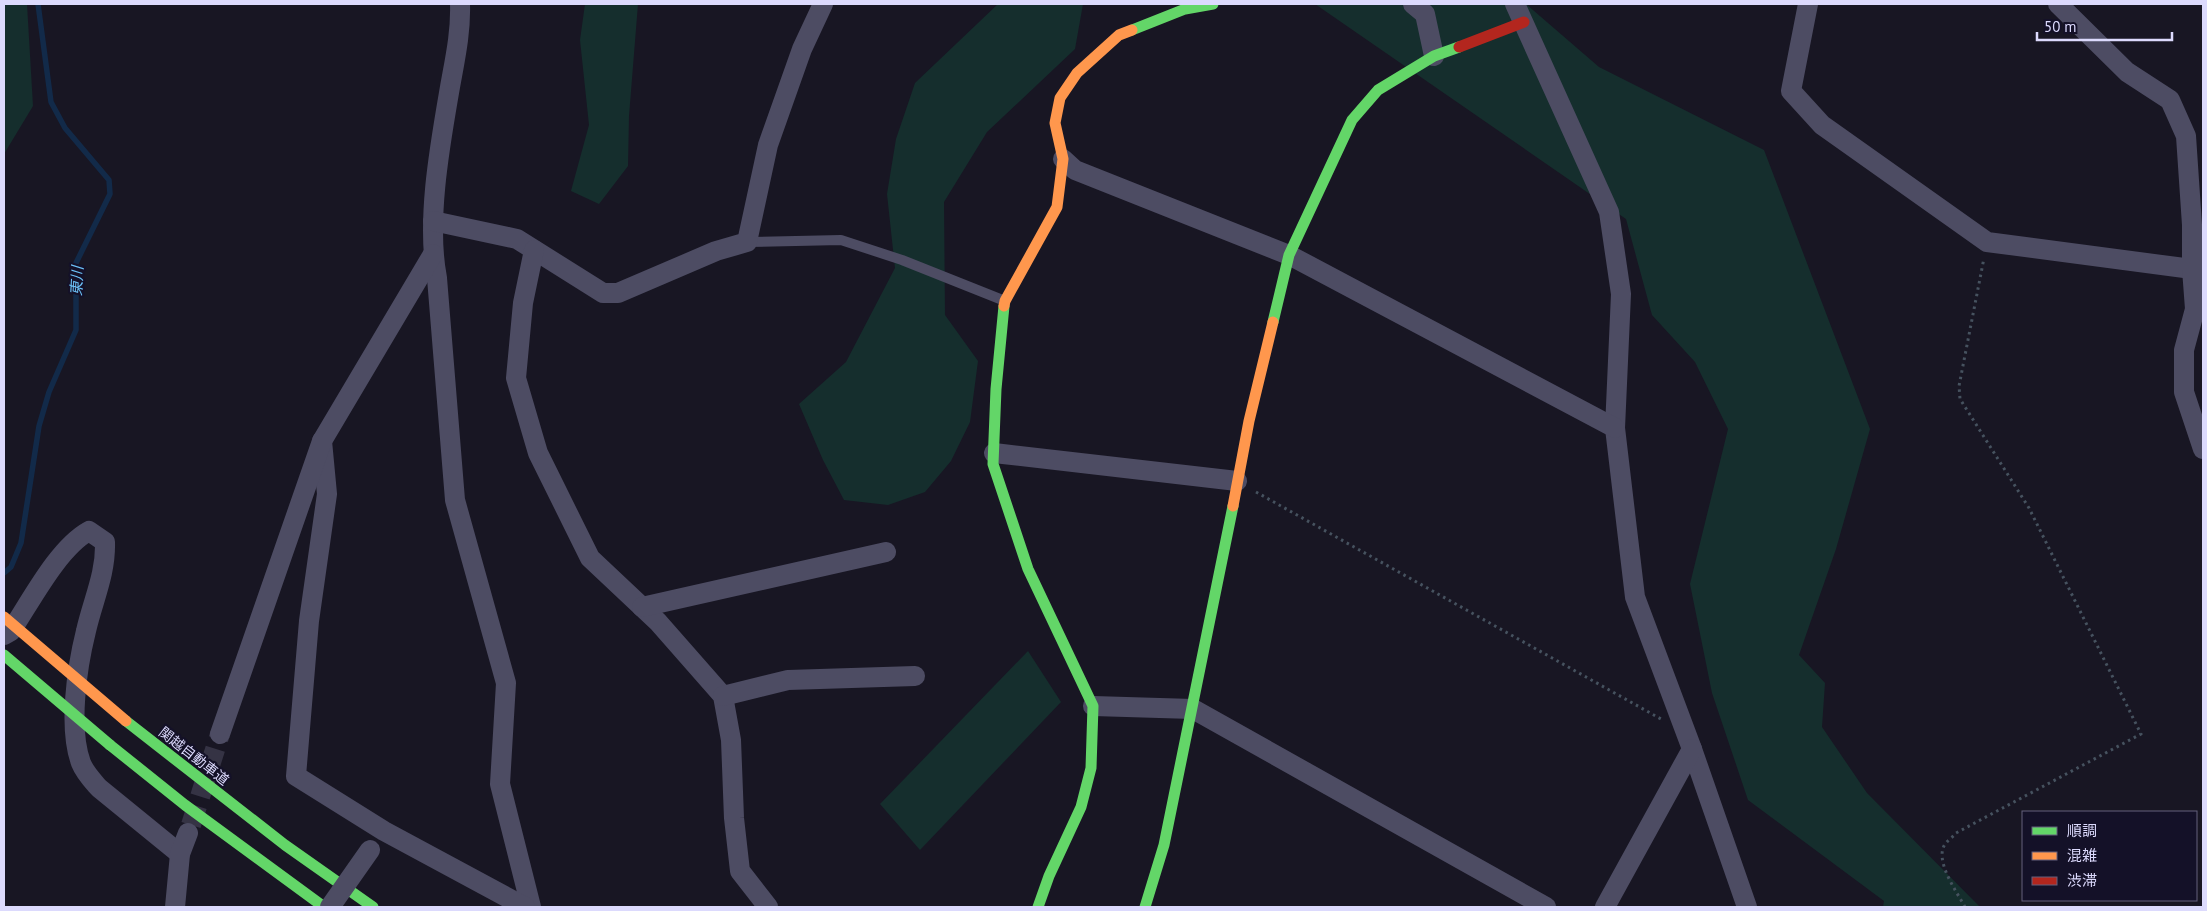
<svg xmlns="http://www.w3.org/2000/svg" width="2207" height="911" font-family="'PT Sans','Noto Sans JP',sans-serif">
<rect width="100%" height="100%" fill="#181623"/>
<!-- green -->
<g fill="#152e2d">
<path d="M4,4H27L33,106L4,154Z"/>
<path d="M585,4H638L629,116L628,166L599,204L571,191L589,125L580,40Z"/>
<path d="M998,4H1083L1075,49L987,132L944,202L945,315L978,361L970,422L951,461L925,492L888,505L844,500L823,460L799,404L846,362L895,268L887,194L896,139L915,83Z"/>
<path d="M1315,4H1526L1599,67L1764,150L1870,429L1836,549L1799,655L1825,683L1822,727L1867,793L1980,907H1883L1884,901L1748,800L1712,693L1690,584L1728,429L1695,362L1652,315L1626,219Z"/>
<path d="M1028,651L1061,702L920,850L880,804Z"/>
</g>
<g fill="none" stroke-linecap="round" stroke-linejoin="round">
<!-- stream -->
<path stroke="#122a49" stroke-width="5.5" d="M4,573L11,567L21,543L39,426L49,392L76,330V263L110,194L109,180L65,128L51,102L38,4"/>
<!-- street-tunnel -->
<path stroke="#353344" stroke-width="20" stroke-dasharray="20 10" stroke-linecap="butt" d="M191,825L220,734"/>
<!-- path -->
<g stroke="#46525f" stroke-width="3" stroke-dasharray="2.5 4" stroke-linecap="butt">
<path d="M1256,492L1661,719"/>
<path d="M1965,907C1957,892 1934,861 1945,844C1948,840 1953,837 1956,833L2141,734L2029,508L1960,399L1959,386L1984,258"/>
</g>
<!-- lane -->
<path stroke="#4d4c63" stroke-width="10" d="M747,242L841,240L902,260L1005,301"/>
<!-- street -->
<g stroke="#4d4c63" stroke-width="20">
<path d="M460,4C461,32 455,59 450,87C440,145 426,221 437,278L455,500L506,683L500,784L531,907"/>
<path d="M1413,4L1425,14L1434,56"/>
<path d="M1515,4L1609,212L1621,294L1615,428L1635,597L1692,749L1747,907"/>
<path d="M1808,4L1791,91L1822,125L1987,242L2192,269"/>
<path d="M2058,4L2127,72L2170,100L2186,136L2192,225V269L2195,309L2184,350V392L2203,449"/>
<path d="M1063,159L1075,170L1289,255L1615,428"/>
<path d="M433,221L517,239L603,293H618L716,251L747,242L768,145L802,49L823,4"/>
<path d="M534,250L523,303L516,378L538,453L590,558L658,622L723,696L731,740L734,818L740,871L768,907"/>
<path d="M322,441L327,494L309,621L296,776L384,831L525,907"/>
<path d="M994,453L1237,481"/>
<path d="M642,607L886,552"/>
<path d="M4,635L11,631C31,601 58,548 89,531L105,542C106,574 93,600 86,631C77,667 68,728 81,763C85,773 92,780 99,788L180,854"/>
<path d="M723,696L788,680L915,676"/>
<path d="M1093,706L1193,709L1546,907"/>
<path d="M220,734L322,441L433,254"/>
<path d="M175,907L180,854L188,833"/>
<path d="M1605,907L1692,749"/>
</g>
<!-- fast -->
<g stroke="#63d668" stroke-width="11">
<path d="M1132,30L1185,9L1213,4"/>
<path d="M1004,306L996,389L993,464L1028,569L1093,706L1091,768L1081,807L1049,876L1038,907"/>
<path d="M1273,322L1289,255L1352,120L1378,90L1434,56L1459,47"/>
<path d="M126,721L285,845L373,907"/>
<path d="M110,745L185,805L324,907"/>
<path d="M1145,907L1164,845L1233,506"/>
</g>
<!-- slow -->
<g stroke="#ff974d" stroke-width="11">
<path d="M1004,306L1005,301L1057,207L1063,159L1055,123L1060,98L1077,73L1119,35L1132,30"/>
<path d="M1233,506L1249,421L1273,322"/>
</g>
<!-- jam -->
<path stroke="#b3261e" stroke-width="11" d="M1459,47L1524,22"/>
<!-- street-bridge -->
<path stroke="#4d4c63" stroke-width="20" d="M330,907L370,850"/>
<!-- fast-bridge -->
<path stroke="#63d668" stroke-width="11" d="M4,655L110,745"/>
<!-- slow-bridge -->
<path stroke="#ff974d" stroke-width="11" d="M4,617L126,721"/>
</g>
<g text-anchor="middle" stroke-width="4.5" stroke-linejoin="round" paint-order="stroke">
<!-- street labels -->
<g font-size="14" fill="#dcdafd" stroke="#141128">
<text transform="translate(194 756) rotate(38)" y="5">関越自動車道</text>
</g>
<!-- water labels -->
<g font-size="15" font-style="italic" fill="#6dc3f9" stroke="#141128">
<text transform="translate(77 281) rotate(-87)" y="5">東川</text>
</g>
</g>
<!-- border -->
<rect width="2207" height="911" fill="none" stroke="#dcdafd" stroke-width="10"/>
<!-- legend -->
<rect x="2022" y="811" width="175" height="90" fill="#141128" stroke="#64617d"/>
<rect x="2032" y="827" width="25" height="8" fill="#63d668" stroke="#64617d"/>
<text x="2067" y="836" font-size="15" fill="#dcdafd">順調</text>
<rect x="2032" y="852" width="25" height="8" fill="#ff974d" stroke="#64617d"/>
<text x="2067" y="861" font-size="15" fill="#dcdafd">混雑</text>
<rect x="2032" y="877" width="25" height="8" fill="#b3261e" stroke="#64617d"/>
<text x="2067" y="886" font-size="15" fill="#dcdafd">渋滞</text>
<!-- scale -->
<path d="M2037 32v8h135v-8" fill="none" stroke="#dcdafd" stroke-width="2.5"/>
<text x="2044" y="32" font-size="15" fill="#dcdafd" stroke="#141128" stroke-width="4" paint-order="stroke">50 m</text>
</svg>
